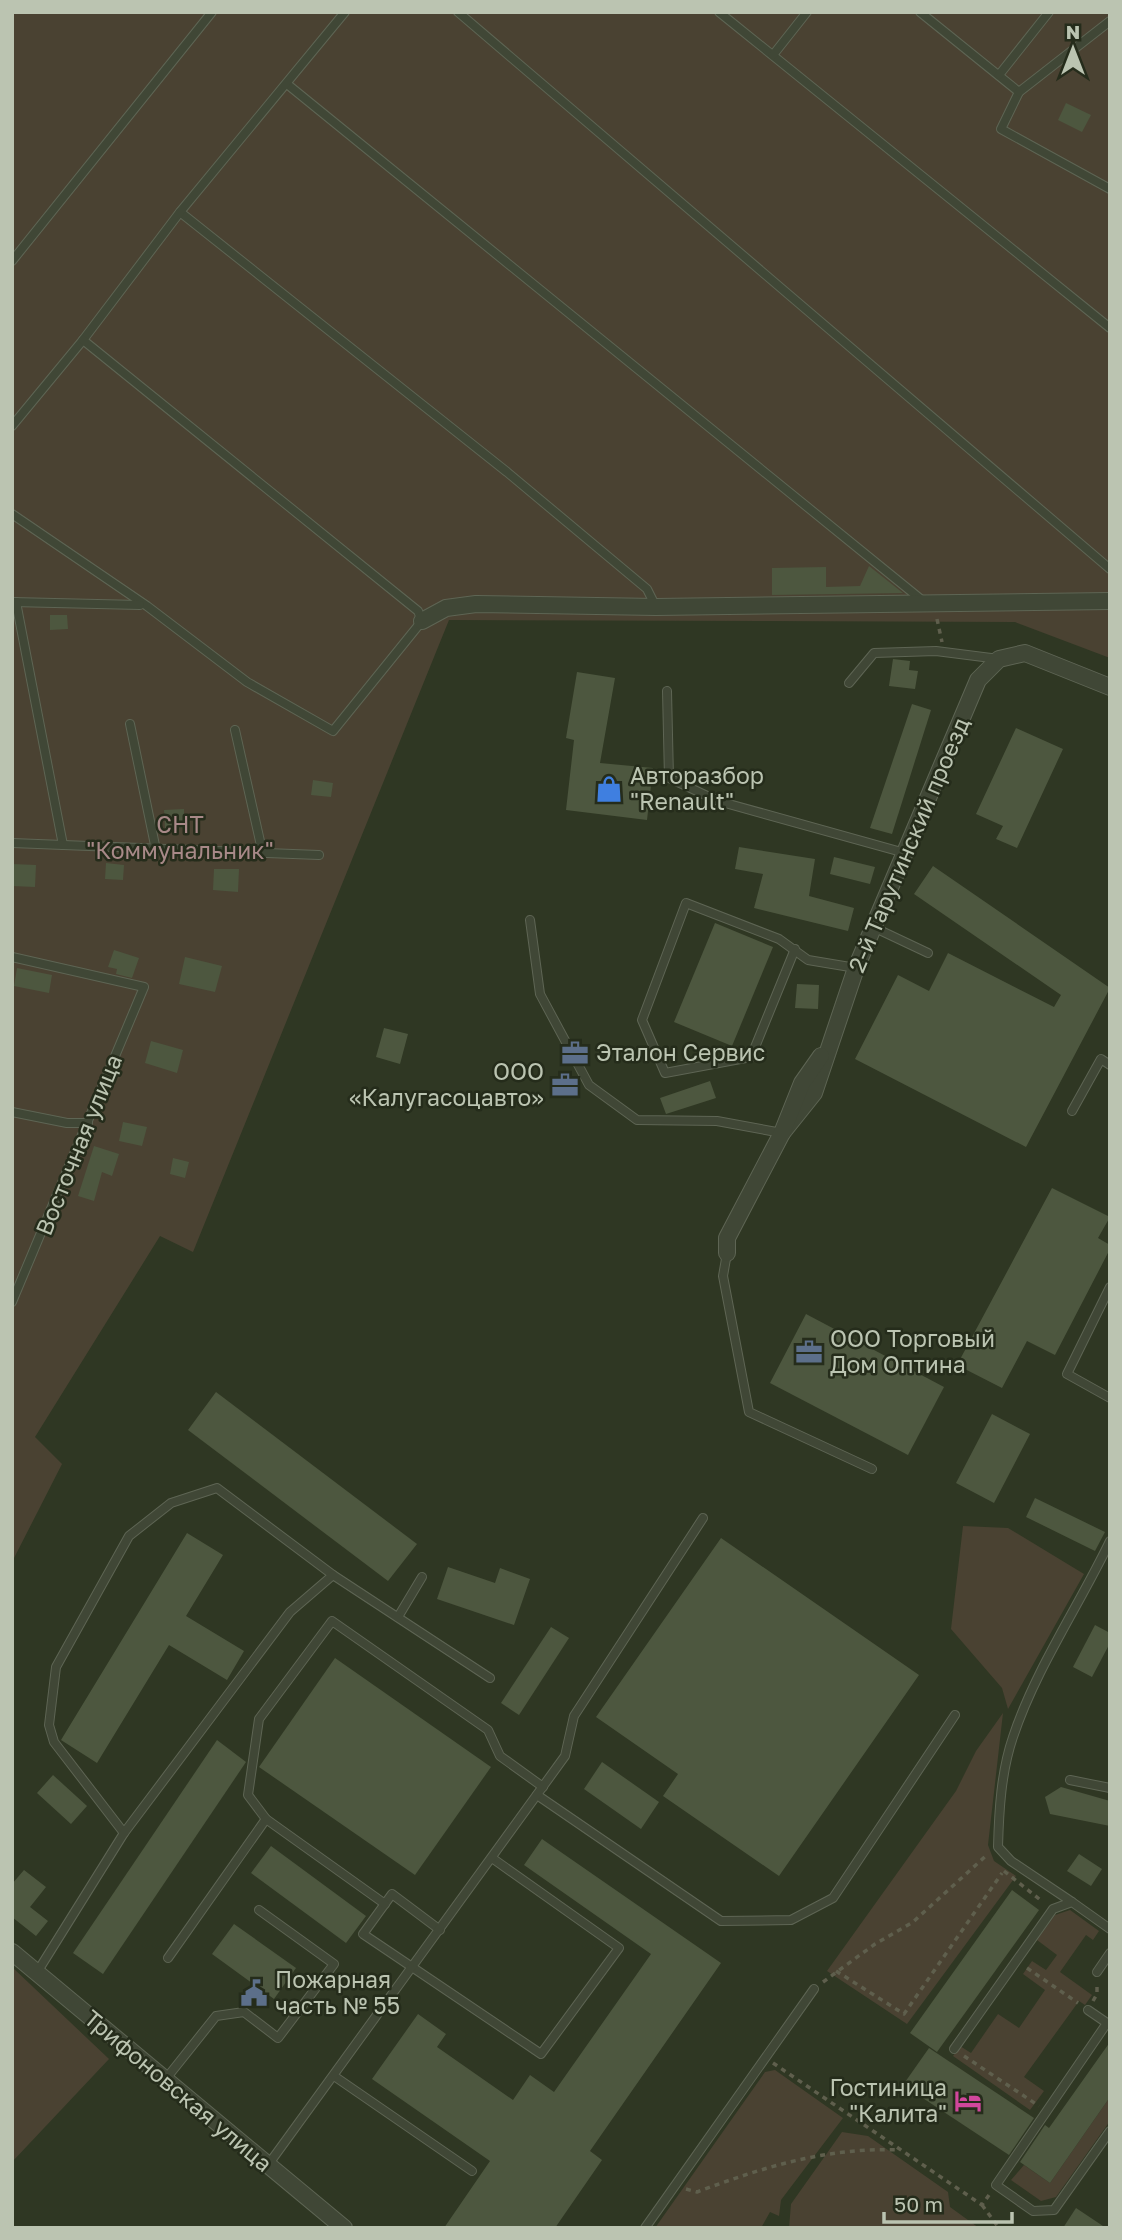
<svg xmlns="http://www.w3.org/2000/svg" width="1122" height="2240" font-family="'Golos Text',sans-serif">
<rect width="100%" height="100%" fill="#2f3723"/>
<!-- green -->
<g fill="#4a4232">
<path d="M12,12H1110V658L1015,622L449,620L193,1252L160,1236L35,1437L62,1464L12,1562Z"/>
<path d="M963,1526L1008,1528L1084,1574L1008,1709L1002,1688L951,1629Z"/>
<path d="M1003,1713L988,1845L994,1861L1016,1876L907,2024L827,1971L956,1791L976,1751Z"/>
<path d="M1070,1910L1099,1931L1093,1940L1086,1935L1060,1972L1092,1995L1085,2005L1079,2001L1024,2077L1044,2091L1030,2110L953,2056L960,2046L971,2053L998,2014L1019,2028L1045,1990L1023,1974L1032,1961L1046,1970L1057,1955L1037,1940L1055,1915Z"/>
<path d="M12,1967L109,2059L12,2162Z"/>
<path d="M775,2070L843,2118L781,2200L779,2216L770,2212L761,2228H655L765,2072Z"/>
<path d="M1110,2097V2121L1056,2197L1041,2201L1011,2180L1024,2165L1050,2183Z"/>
<path d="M842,2132L868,2136L948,2192L950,2207L979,2228H789L791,2204Z"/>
</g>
<!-- building -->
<g fill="#4d573f">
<path d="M1066,103L1091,115L1082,132L1058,120Z"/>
<path d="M869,566L903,593L772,595V568L826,567V587L860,586Z"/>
<path d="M50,615H67L68,629L50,630Z"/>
<path d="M893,659L910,661L909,670L918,671L915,689L889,686Z"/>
<path d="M577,672L615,678L600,763L653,768L647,820L566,810L574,740L566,738Z"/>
<path d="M912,704L931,710L892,834L870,828Z"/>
<path d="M1016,728L1063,749L1017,848L996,839L1003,826L976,814Z"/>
<path d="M313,780L333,783L331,797L311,795Z"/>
<path d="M184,809V828H165L164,810Z"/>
<path d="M739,847L815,859L809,896L854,908L848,931L754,908L763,874L735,869Z"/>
<path d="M834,857L875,867L870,884L830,874Z"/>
<path d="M106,863L124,865L123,880L105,879Z"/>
<path d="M12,864L36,865L35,887L12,886Z"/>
<path d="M933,866L1110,988L1026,1147L855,1059L898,975L929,991L948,953L1054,1007L1061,995L914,894Z"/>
<path d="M214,869H239L238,892L213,890Z"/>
<path d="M715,923L773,947L732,1046L674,1022Z"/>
<path d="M114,950L139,958L132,978L116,974L117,969L108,967Z"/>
<path d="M185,957L222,966L215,992L179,984Z"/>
<path d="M17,968L52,975L49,993L14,986Z"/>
<path d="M797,984L819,985L818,1009L795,1008Z"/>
<path d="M384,1028L408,1034L400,1064L376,1057Z"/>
<path d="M151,1041L183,1050L177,1073L145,1063Z"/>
<path d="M710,1081L716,1098L666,1114L660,1098Z"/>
<path d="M123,1122L147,1127L142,1146L119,1141Z"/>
<path d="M94,1146L119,1154L112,1176L102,1172L94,1201L78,1196Z"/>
<path d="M173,1158L189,1162L185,1178L170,1174Z"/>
<path d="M1052,1188L1110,1217L1098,1238L1110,1245V1249L1055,1355L1027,1341L1002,1388L957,1365Z"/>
<path d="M806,1314L944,1387L908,1455L770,1383Z"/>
<path d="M216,1392L417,1544L388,1581L188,1430Z"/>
<path d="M992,1414L1030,1434L994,1503L956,1483Z"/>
<path d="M1035,1498L1105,1532L1095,1551L1026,1517Z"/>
<path d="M187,1533L223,1555L186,1616L244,1651L227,1680L169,1645L97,1763L61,1740Z"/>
<path d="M721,1538L919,1675L779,1876L663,1796L678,1774L596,1717Z"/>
<path d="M448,1567L495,1583L500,1568L530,1579L514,1625L437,1599Z"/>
<path d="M1095,1625L1110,1633V1643L1092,1677L1073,1667Z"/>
<path d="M551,1627L569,1638L519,1715L501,1703Z"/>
<path d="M335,1658L491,1767L415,1875L259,1767Z"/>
<path d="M217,1740L246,1762L103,1974L73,1953Z"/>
<path d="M602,1762L659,1802L641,1829L584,1789Z"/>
<path d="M53,1775L87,1806L71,1824L37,1793Z"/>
<path d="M1061,1787L1110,1801V1826L1050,1814L1045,1797Z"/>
<path d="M542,1839L721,1963L590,2151L602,2160L555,2228H444L490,2161L372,2079L418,2014L446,2034L437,2047L513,2100L530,2075L554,2092L651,1954L524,1865Z"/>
<path d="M271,1846L366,1916L346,1943L251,1873Z"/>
<path d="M1079,1854L1102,1869L1091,1886L1067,1871Z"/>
<path d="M24,1870L46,1887L30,1907L48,1921L36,1936L12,1917V1884Z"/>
<path d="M1012,1890L1039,1910L937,2052L910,2033Z"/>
<path d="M234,1924L296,1968L274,1999L212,1954Z"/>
<path d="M1110,2042V2097L1050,2183L1020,2162L1045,2125L1049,2128Z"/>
<path d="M929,2048L1034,2118L1009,2155L903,2085Z"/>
<path d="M1076,2208L1106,2228H1063Z"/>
</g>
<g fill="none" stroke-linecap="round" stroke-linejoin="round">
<defs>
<g id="lane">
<path d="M458,12L1110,569"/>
<path d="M719,12L1110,328"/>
<path d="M920,12L1019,92L1001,129L1110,189"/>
<path d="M773,55L807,12"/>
<path d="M999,75L1049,12"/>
<path d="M287,84L923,601"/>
<path d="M1019,92L1110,21"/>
<path d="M180,212L507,472L647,589L656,607"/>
<path d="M12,261L212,12"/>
<path d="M12,426L83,340L180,212L345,12"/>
<path d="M12,514L147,606L247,682L333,731L422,621L418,611L83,340"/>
<path d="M12,602L140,605"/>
<path d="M16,602L63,845"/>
<path d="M849,683L874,653L936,651L999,659"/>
<path d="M667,691L669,778L718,801L905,853"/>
<path d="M130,724L156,850"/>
<path d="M235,730L262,850"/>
<path d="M12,843L319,855"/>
<path d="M530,920L540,994L589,1085L637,1120L717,1121L782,1133"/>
<path d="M873,927L928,953"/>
<path d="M795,949L751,1057L665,1073L642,1020L686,903L779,939L808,960L856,968"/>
<path d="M12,957L144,987L12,1302"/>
<path d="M1072,1111L1101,1059L1110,1065"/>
<path d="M12,1112L67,1123H88"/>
<path d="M727,1253L723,1276L749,1412L872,1469"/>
<path d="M1110,1287L1067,1374L1110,1398"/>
<path d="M398,1617L422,1577"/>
<path d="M1070,1780L1110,1788"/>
<path d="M537,1795L721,1921L791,1920L833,1898L955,1715"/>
<path d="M266,1819L248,1795L259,1719L332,1621L488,1730L500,1756L543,1787"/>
<path d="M124,1833L54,1742L49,1725L56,1667L129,1536L171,1503L217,1488L333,1575"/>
<path d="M1072,1902L1011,1861L998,1847C999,1811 1001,1772 1013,1737C1036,1668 1079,1606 1110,1541"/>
<path d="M440,1930L392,1894L363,1934L541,2054L619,1948L492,1858"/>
<path d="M168,1958L266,1819L385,1904"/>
<path d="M1097,1972L1110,1953"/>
<path d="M36,1974L124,1833L290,1612L333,1575L490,1678"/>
<path d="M1088,2010L1107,2023L996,2185L1033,2211L1054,2210L1110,2131"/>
<path d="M954,2049L1053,1909L1072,1902L1110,1929"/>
<path d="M334,2076L472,2171"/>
<path d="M165,2080L216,2016L244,2012L278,2038L334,1964L259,1910"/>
<path d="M268,2165L565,1756L574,1716L703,1518"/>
<path d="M645,2228L814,1989"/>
</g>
<g id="street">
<path d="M422,621L446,608L476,604L656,607L1110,601"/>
<path d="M782,1133L814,1093L856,968L978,680L999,659L1025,653L1110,687"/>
<path d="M727,1253V1238L782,1133L802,1083L821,1056"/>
<path d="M12,1952L344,2228"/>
</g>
</defs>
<!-- lane casing -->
<use href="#lane" stroke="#5e6554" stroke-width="10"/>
<!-- street casing -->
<use href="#street" stroke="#5e6554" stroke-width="18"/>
<!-- path -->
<g stroke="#5f5f4d" stroke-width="3.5" stroke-dasharray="5 5" stroke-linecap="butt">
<path d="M937,619L942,642"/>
<path d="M1004,1871L1043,1902"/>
<path d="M1027,1968L1078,2003"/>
<path d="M836,1971L904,2014L1002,1873"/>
<path d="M823,1982L875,1944L913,1922L988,1854"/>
<path d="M1093,2001L1097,1994V1982"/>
<path d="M964,2056L1039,2106"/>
<path d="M773,2063L982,2205L989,2195"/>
<path d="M686,2189L697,2192C764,2167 827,2147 899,2150"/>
<path d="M982,2205L999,2228"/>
</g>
<!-- lane -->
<use href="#lane" stroke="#404736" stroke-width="8"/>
<!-- street -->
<use href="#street" stroke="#404736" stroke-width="16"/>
</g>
<!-- icons -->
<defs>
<symbol id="shop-bare" viewBox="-9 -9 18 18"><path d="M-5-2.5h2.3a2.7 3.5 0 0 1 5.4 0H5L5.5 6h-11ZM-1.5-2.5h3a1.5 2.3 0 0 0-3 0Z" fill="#3f7fe0" stroke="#252c1b" stroke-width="2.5" paint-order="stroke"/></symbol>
<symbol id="office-bare" viewBox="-9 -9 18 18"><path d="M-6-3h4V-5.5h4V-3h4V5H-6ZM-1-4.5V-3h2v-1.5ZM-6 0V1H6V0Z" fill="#5c6f8a" stroke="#252c1b" stroke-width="2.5" paint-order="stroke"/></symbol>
<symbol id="civic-bare" viewBox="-9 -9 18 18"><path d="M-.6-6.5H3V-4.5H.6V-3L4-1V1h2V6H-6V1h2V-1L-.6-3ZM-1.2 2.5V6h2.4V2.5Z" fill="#5c6f8a" stroke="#252c1b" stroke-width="2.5" paint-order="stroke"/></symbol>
<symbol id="hotel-bare" viewBox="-9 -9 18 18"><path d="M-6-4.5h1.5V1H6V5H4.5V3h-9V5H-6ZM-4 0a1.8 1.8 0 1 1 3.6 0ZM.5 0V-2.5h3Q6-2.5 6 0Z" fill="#d1479c" stroke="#252c1b" stroke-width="2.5" paint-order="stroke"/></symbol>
</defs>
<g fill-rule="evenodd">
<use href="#shop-bare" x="590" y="770" width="38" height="38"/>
<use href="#office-bare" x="556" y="1034" width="38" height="38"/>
<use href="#office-bare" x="546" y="1066" width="38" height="38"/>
<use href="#office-bare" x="790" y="1333" width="38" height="38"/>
<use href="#civic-bare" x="235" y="1974" width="38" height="38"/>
<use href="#hotel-bare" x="949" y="2082" width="38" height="38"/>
</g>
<g text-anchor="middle" stroke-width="5" stroke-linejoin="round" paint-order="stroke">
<!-- poi labels -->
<g font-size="23" fill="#bbc4b1" stroke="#252c1b" text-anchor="start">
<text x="630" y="784">Авторазбор<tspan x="630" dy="26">"Renault"</tspan></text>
<text x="596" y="1061">Эталон Сервис</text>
<text x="544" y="1080" text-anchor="end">ООО<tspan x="544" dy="26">«Калугасоцавто»</tspan></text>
<text x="830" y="1347">ООО Торговый<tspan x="830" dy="26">Дом Оптина</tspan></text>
<text x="275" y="1988">Пожарная<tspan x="275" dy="26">часть № 55</tspan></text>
<text x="947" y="2096" text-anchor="end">Гостиница<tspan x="947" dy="26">"Калита"</tspan></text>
</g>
<!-- park labels -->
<g font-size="23" fill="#a88988" stroke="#252c1b">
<text x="180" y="833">СНТ<tspan x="180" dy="26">"Коммунальник"</tspan></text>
</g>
<!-- street labels -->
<g font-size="23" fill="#bbc4b1" stroke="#252c1b">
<text transform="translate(909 845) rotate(-67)" y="8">2-й Тарутинский проезд</text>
<text transform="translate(79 1145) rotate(-68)" y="8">Восточная улица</text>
<text transform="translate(178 2091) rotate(40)" y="8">Трифоновская улица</text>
</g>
</g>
<!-- border -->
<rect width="1122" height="2240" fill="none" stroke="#bbc4b1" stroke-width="28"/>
<!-- north arrow -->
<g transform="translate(1073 49)" stroke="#252c1b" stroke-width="5" paint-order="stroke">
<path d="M0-5L12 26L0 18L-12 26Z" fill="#bbc4b1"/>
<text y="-10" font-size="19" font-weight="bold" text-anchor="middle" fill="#bbc4b1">N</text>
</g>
<!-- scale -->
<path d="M884 2212v10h128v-10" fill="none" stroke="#bbc4b1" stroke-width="3.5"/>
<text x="894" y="2212" font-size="21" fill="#bbc4b1" stroke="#252c1b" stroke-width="5" paint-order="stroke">50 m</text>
</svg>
